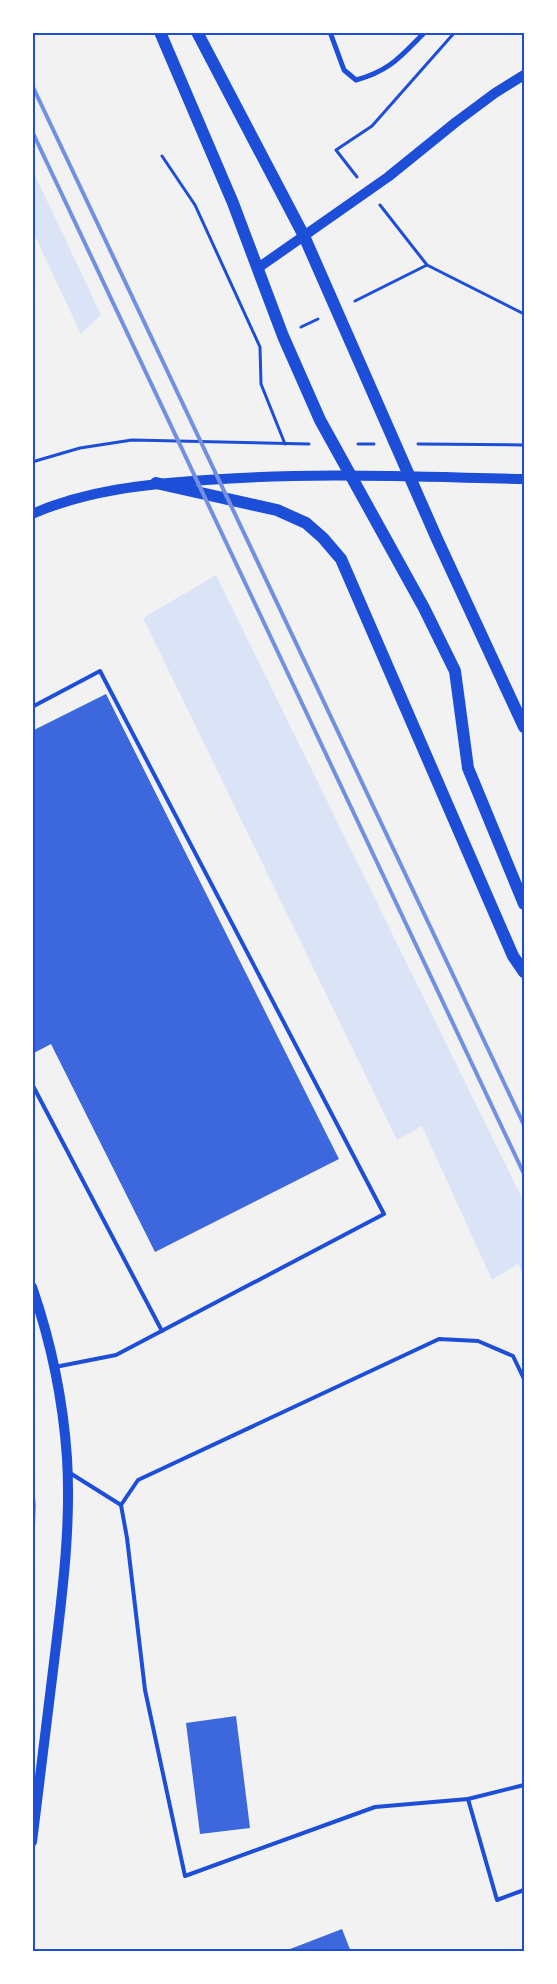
<svg xmlns="http://www.w3.org/2000/svg" width="557" height="1984" font-family="Mulish,sans-serif">
<rect width="100%" height="100%" fill="#f2f2f2"/>
<!-- green -->
<g fill="#dbe4f7">
<path d="M32,169L101,315L81,334L33,232Z"/>
<path d="M216,575L524,1202V1277L518,1264L492,1280L422,1126L397,1140L143,618Z"/>
</g>
<!-- building -->
<g fill="#3d67dc">
<path d="M106,694L339,1159L155,1252L51,1044L32,1054V731Z"/>
<path d="M236,1716L250,1828L200,1834L186,1723Z"/>
<path d="M342,1929L351,1952H285V1951Z"/>
</g>
<g fill="none" stroke-linecap="round" stroke-linejoin="round">
<!-- path -->
<g stroke="#1d4ed8" stroke-width="3">
<path d="M162,156L195,205L260,347L261,384L285,444"/>
<path d="M357,177L336,150L372,126L455,32"/>
<path d="M380,205L427,265L524,314"/>
<path d="M355,301L427,265"/>
<path d="M301,327L318,319"/>
<path d="M358,444H374"/>
<path d="M418,444L524,445"/>
<path d="M32,462L80,448L132,440L309,444"/>
<path d="M32,1471L34,1505L32,1589"/>
</g>
<!-- service -->
<g stroke="#1d4ed8" stroke-width="4">
<path d="M32,707L100,671L384,1214L116,1355L55,1367"/>
<path d="M32,1084L162,1331"/>
<path d="M524,1379L513,1356L478,1341L439,1339L138,1480L121,1505L127,1538L145,1690L185,1876L375,1807L468,1799L497,1900L524,1890"/>
<path d="M70,1473L121,1505"/>
<path d="M468,1799L524,1785"/>
</g>
<!-- minor -->
<path stroke="#1d4ed8" stroke-width="5" d="M330,32L344,70L356,80C390,71 401,56 425,32"/>
<!-- secondary -->
<g stroke="#1d4ed8" stroke-width="10">
<path d="M258,268L388,177L456,122L495,93L524,75"/>
<path d="M32,514C87,490 147,484 206,480C312,472 419,477 524,479"/>
<path d="M32,1287C51,1342 63,1399 67,1458C71,1523 63,1589 55,1654C47,1717 40,1779 32,1842"/>
</g>
<!-- primary -->
<g stroke="#1d4ed8" stroke-width="12">
<path d="M160,32L233,203L283,336L320,420L424,608L455,671L468,768L524,904"/>
<path d="M197,32L304,236L437,539L524,727"/>
<path d="M156,483L277,510L306,523L323,538L341,559L513,956L524,972"/>
</g>
<!-- rail -->
<g stroke="#7290e2" stroke-width="4">
<path d="M32,85L524,1125"/>
<path d="M32,131L524,1174"/>
</g>
</g>
<!-- border -->
<rect width="557" height="1984" fill="none" stroke="#ffffff" stroke-width="68"/>
<rect x="34" y="34" width="489" height="1916" fill="none" stroke="#1d4ed8" stroke-width="2"/>
</svg>
